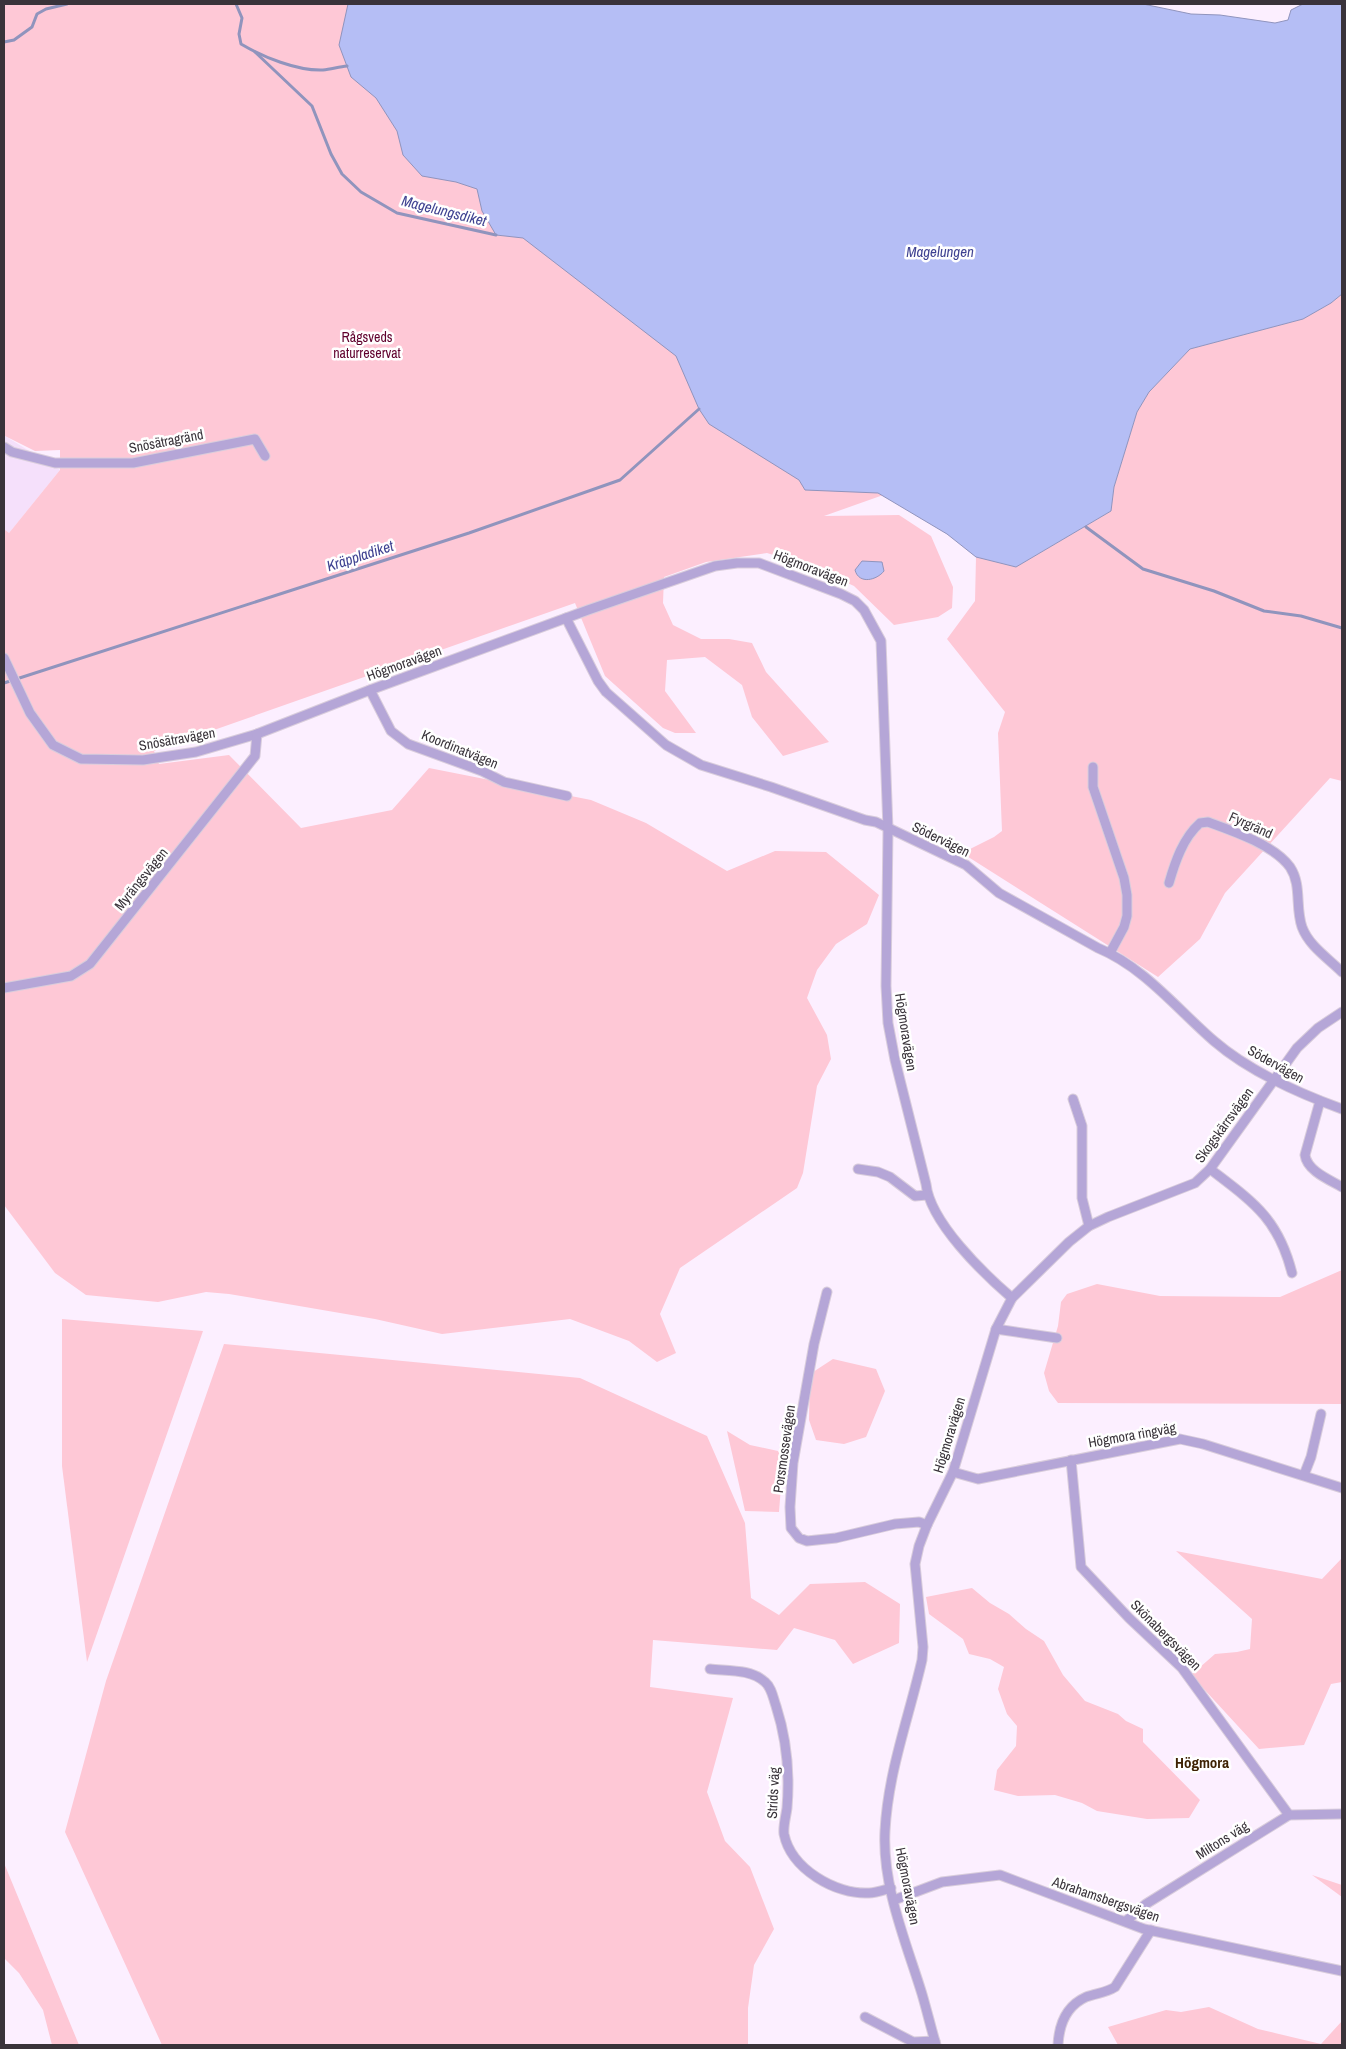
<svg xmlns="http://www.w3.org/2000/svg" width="1346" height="2049" font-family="'Archivo Narrow',sans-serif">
<rect width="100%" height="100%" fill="#fcefff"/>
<!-- built -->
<path fill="#f5e0fb" d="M4,367L6,368L5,436L60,470L9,533L4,529Z"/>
<!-- green -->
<g fill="#fec8d6">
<path d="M4,4H542L903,488L824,516L899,515L931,536L953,587L952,608L938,617L894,625L854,586L815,568L767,553L706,562L664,577L663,603L673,625L701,639H729L752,643L766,672L829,742L783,756L752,717L742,685L705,657L667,660L665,691L696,733H675L663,728L605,676L575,603L154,751L159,764L229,755L301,828L392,810L429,768L591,800L646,823L727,871L775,851L826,852L879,895L867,924L836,944L817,970L807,998L827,1035L831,1059L817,1086L803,1173L797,1188L680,1268L660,1314L676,1353L657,1362L629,1341L570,1319L442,1334L375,1319L229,1294L206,1292L158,1302L86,1295L55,1273L4,1205V529L9,533L60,470V450L35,451L5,436Z"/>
<path d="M1342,294V781L1330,778L1225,893L1200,939L1158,977L962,853L994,837L1002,831L998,733L1005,712L947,639L975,601L976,557L1016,567L1111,511L1114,487L1137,412L1149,392L1190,349L1303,319L1331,303Z"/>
<path d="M1342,1270V1404L1058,1403L1049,1391L1044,1373L1058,1326L1061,1302L1067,1294L1097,1284L1160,1296L1280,1297Z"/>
<path d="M62,1319L203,1331L87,1662L62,1466Z"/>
<path d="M224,1344L580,1378L707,1436L745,1523L751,1598L779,1615L810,1584L865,1582L900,1604L899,1643L853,1664L835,1640L794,1628L777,1650L653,1640L650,1687L733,1698L707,1792L725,1841L750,1867L774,1929L754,1965L748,2008V2045H162L65,1832L106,1681Z"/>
<path d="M833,1359L876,1369L885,1391L866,1437L844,1444L816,1440L809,1420L810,1374Z"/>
<path d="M727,1431L750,1445L778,1451L783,1460L779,1512L745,1511Z"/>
<path d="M1176,1551L1322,1579L1342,1558V1682L1331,1684L1304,1745L1259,1749L1191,1675L1215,1654L1237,1652L1250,1649L1252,1619Z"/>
<path d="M972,1588L990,1603L1009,1614L1026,1629L1044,1641L1063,1675L1085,1701L1118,1714L1126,1721L1143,1729V1742L1200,1800L1189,1818L1147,1819L1097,1811L1082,1803L1055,1795L1018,1796L994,1790L997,1770L1016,1746L1017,1726L1007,1714L998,1689L1004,1667L990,1659L969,1654L963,1639L929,1614L926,1597Z"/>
<path d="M4,1863L79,2045H52L43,2010L19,1973L4,1958Z"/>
<path d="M1312,1875L1342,1885V1897Z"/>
<path d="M1209,2007L1258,2029L1321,2044L1342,2021V2045H1118L1108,2027L1166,2010L1181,2012Z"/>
</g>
<!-- water -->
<g fill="#b5bef5" stroke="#9094bd">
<path d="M348,4H1143L1191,14L1220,15L1275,23L1288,20L1291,10L1303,4H1342V294L1331,303L1303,319L1190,349L1149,392L1137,412L1114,487L1111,511L1016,567L976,557L947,534L878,493L805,490L799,480L709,424L699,409L676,356L523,238L496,235L482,211L477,189L456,182L422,176L403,155L397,131L376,98L351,77L339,45Z"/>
<path d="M862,561L882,562L884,571C877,580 859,585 855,570Z"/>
</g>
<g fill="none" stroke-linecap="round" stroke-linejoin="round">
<!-- stream -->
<g stroke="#9094bd" stroke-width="3">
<path d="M236,4L242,18L239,34L241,44C263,57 297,71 323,70C331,69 339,67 347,66"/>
<path d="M4,42L14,40L32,27L37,14L46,9L67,4"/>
<path d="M255,52L312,106L331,154L342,174L361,192L397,213L496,235"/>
<path d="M1086,527L1143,569L1214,591L1264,611L1301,616L1342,628"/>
<path d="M4,683L469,533L620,480L699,409"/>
</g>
<defs>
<g id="street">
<path d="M4,447L12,452L55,463H133L255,439L265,456"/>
<path d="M566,618L598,681L606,692L666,745L701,765L771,787L865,820L876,822L966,865L999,893L1098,948C1144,967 1177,1009 1214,1041C1250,1072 1298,1093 1342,1109"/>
<path d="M4,658L30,713L53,745L81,759L143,760L196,752L257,734L370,690L588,610L715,566L737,563H759L841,594L855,601L864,610L881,641L888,829L886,986L888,1023L895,1060L926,1184C930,1222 983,1273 1012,1298L996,1329L953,1472L927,1525L919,1546L915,1564L923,1647L922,1660C909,1717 888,1772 885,1831C882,1886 906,1942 922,1994C927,2011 931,2028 936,2045"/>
<path d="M370,690L391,731L408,744L482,771L504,782L567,796"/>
<path d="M1093,767V787L1124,878L1127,895V916L1124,927L1110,953"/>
<path d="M1169,883C1175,862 1183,838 1200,823L1208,822C1233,831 1274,845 1290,867C1302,885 1295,907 1302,927C1309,946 1328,958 1342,972"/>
<path d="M4,988L71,976L90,964L255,756L257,734"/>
<path d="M1073,1099L1082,1126V1198L1089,1226"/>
<path d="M1320,1101L1305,1155C1307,1171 1330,1180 1342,1187"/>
<path d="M858,1169L878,1172L890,1177L915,1196L927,1195"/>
<path d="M1210,1169C1253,1202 1278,1218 1292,1273"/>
<path d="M827,1292L814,1344L793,1463L790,1507L791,1528L799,1538L807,1541L836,1538L895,1524L919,1522L927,1525"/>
<path d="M1012,1298L1069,1242L1089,1226L1108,1217L1195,1183L1210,1169L1297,1048L1318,1028L1342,1012"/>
<path d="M996,1329L1057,1338"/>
<path d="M1071,1460L1081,1567L1129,1618L1182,1668L1289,1815"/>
<path d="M953,1472L978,1479L1180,1439L1203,1444L1342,1488"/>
<path d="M1304,1475L1311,1457L1321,1414"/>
<path d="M710,1669C728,1671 751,1669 765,1682C772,1688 773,1698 776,1706C787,1740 790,1772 787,1808C786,1816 783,1826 784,1834C791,1869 836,1895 869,1893C876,1893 884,1890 891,1888"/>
<path d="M894,1900L942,1882L1000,1875L1144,1929L1342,1971"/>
<path d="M1126,1921L1146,1904L1289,1815L1342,1814"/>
<path d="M865,2017L913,2042L935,2041"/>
<path d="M1058,2045C1059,2025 1066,2006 1086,1997C1096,1993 1106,1993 1115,1987L1151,1930"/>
</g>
</defs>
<!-- street casing -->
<use href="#street" stroke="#d9cddc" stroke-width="11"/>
<!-- street -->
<use href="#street" stroke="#b5a6d7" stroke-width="9"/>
</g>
<g text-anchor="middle" stroke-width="5" stroke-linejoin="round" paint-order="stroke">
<!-- park labels -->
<g font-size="14" fill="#60002d" stroke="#fff">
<text x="367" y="342">Rågsveds<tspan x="367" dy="16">naturreservat</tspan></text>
</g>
<!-- street labels -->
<g font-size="14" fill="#39333a" stroke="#fff">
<text transform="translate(166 441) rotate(-11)" y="5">Snösätragränd</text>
<text transform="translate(811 568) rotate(21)" y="5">Högmoravägen</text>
<text transform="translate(404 663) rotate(-20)" y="5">Högmoravägen</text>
<text transform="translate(177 739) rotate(-10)" y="5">Snösätravägen</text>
<text transform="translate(460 749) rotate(22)" y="5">Koordinatvägen</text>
<text transform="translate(1251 825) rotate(24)" y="5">Fyrgränd</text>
<text transform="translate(941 839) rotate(26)" y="5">Södervägen</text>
<text transform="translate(141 879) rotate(-51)" y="5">Myrängsvägen</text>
<text transform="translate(906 1032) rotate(81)" y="5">Högmoravägen</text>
<text transform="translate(1276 1064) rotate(29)" y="5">Södervägen</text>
<text transform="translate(1224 1125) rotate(-54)" y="5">Skogskärrsvägen</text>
<text transform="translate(949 1435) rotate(-73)" y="5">Högmoravägen</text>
<text transform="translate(1132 1435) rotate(-10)" y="5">Högmora ringväg</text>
<text transform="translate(784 1449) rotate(-82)" y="5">Porsmossevägen</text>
<text transform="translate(1166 1635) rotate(45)" y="5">Skönabergsvägen</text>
<text transform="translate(773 1793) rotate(-87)" y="5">Strids väg</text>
<text transform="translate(1222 1840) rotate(-32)" y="5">Miltons väg</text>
<text transform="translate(908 1886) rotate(79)" y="5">Högmoravägen</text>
<text transform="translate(1106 1899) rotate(19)" y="5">Abrahamsbergsvägen</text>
</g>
<!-- water labels -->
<g font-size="15" font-style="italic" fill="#3f4291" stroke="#fff">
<text transform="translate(444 211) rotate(14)" y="5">Magelungsdiket</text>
<text x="940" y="257">Magelungen</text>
<text transform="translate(360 556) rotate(-18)" y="5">Kräppladiket</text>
</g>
<!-- neighbourhood labels -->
<g font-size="15" font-weight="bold" fill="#3e2203" stroke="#fff">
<text x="1202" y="1768">Högmora</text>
</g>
</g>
<!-- border -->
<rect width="1346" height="2049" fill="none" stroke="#39333a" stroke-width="10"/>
</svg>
